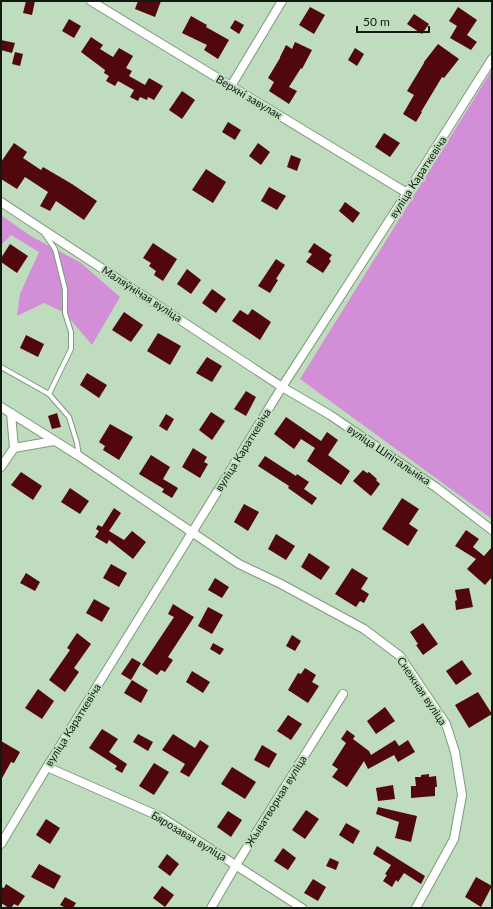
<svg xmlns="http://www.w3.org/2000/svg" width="493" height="909" font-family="Lato,sans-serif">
<rect width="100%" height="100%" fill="#bfdcbe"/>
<!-- green -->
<g fill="#d28fd7">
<path d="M492,70V519L300,379Z"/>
<path d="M1,215L29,235L81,263L120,297L92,345L65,313L44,303L17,316L20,294L39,252L11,235L1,245Z"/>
</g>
<!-- building -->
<g fill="#51080d">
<path d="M26,1H35L32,15L23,13Z"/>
<path d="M138,1H161L155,17L135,9Z"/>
<path d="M310,7L325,15L314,34L299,25Z"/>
<path d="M458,7L477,20L467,35L477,42L471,50L450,38L457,26L449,21Z"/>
<path d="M414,14L429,24L422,34L407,24Z"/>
<path d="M191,16L207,25L206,27L229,40L218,59L204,50L207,45L182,33Z"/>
<path d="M69,19L81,26L74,38L62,31Z"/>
<path d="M235,20L244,25L239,34L230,28Z"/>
<path d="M91,37L103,45L100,49L113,57L119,48L133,56L126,68L132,71L129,76L145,85L149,78L163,86L154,100L148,97L147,100L140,97L138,101L130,97L134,90L118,81L115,86L106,81L109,76L104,73L105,70L81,52Z"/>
<path d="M1,40L15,43L12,53L1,50Z"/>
<path d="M295,42L312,50L302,69L301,68L289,87L297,91L289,104L269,91L274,82L268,78L280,58V57L286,45L292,49Z"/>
<path d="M438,44L459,59L444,78L442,77L421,112H422L416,122L403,114L414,95L407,91L424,63V62Z"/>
<path d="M355,48L364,54L357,66L348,60Z"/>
<path d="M15,52L23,54L20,66L12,64Z"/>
<path d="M182,91L195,100L182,119L169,110Z"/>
<path d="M228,122L241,130L235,140L222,132Z"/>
<path d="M384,133L400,143L390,157L375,147Z"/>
<path d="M14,143L27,152L23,158L41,170L43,167L72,184L97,201L84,220L56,201L50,211L40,206L48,192L25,177L17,189L1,179V162Z"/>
<path d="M258,143L270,152L261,165L249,156Z"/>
<path d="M291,155L301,159L297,171L287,167Z"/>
<path d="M206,169L226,182L213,203L192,190Z"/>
<path d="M269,187L286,196L277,210L261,201Z"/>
<path d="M345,202L360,213L353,223L339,211Z"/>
<path d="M153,243L177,259L163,281L154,275L156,271L149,266L151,263L143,258Z"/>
<path d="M314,243L332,255L329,259L331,261L323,273L306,262L312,254L308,252Z"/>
<path d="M10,244L28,256L17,273L1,262V258Z"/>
<path d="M276,259L285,265L276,279L278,280L270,293L258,286Z"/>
<path d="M187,269L201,280L191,294L177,284Z"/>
<path d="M212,289L226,299L216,313L202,303Z"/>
<path d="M252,309L271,322L260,340L232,321L240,310L248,315Z"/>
<path d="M124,312L143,325L131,342L112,330Z"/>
<path d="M158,333L181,346L170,365L147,351Z"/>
<path d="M26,335L44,344L38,357L20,348Z"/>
<path d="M207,357L222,366L212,382L196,373Z"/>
<path d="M87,373L107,385L99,398L80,385Z"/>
<path d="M246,391L256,397L246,416L234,409Z"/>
<path d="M211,412L225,421L212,440L199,430Z"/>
<path d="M57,413L61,427L52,429L48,416Z"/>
<path d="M166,414L174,419L167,431L159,426Z"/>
<path d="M286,417L321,441L327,432L338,440L328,455L350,471L341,485L307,461L315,448L301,439L294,449L274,434Z"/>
<path d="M110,424L133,437L119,460L103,450L105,446L99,442Z"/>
<path d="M193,448L207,457L204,462L208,464L200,478L182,467Z"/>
<path d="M151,455L170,467L163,479L178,488L172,498L162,492L164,489L139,474Z"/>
<path d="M265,456L296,476L297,474L309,482L304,489L317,498L312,505L288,488L289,486L258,466Z"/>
<path d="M363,470L367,473L369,472L377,479L376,480L380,484L371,496L353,481Z"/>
<path d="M21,472L42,486L33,500L11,485Z"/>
<path d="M70,488L89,501L80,514L61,502Z"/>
<path d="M402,498L419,509L409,524L418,530L408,546L382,529Z"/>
<path d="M244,504L259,512L248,531L234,522Z"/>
<path d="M114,508L121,513L109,531L124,540L132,531L146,542L133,559L109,540L107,544L95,537L99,531L96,529L98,525L102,527Z"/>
<path d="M466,530L479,539L473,547L484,556L492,547V577L485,585L467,569L476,559L455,546Z"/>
<path d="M276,534L295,546L286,560L268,549Z"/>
<path d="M309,553L330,567L321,580L301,567Z"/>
<path d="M111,564L127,573L119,587L103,578Z"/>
<path d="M352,568L368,578L361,589L369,594L364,603L360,601L356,607L335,594Z"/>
<path d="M26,573L40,582L35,591L20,583Z"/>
<path d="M215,578L229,587L222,598L208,590Z"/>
<path d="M469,588L473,607L456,610L455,601L457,600L455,590Z"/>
<path d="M94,599L110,608L102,622L86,613Z"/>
<path d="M173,604L194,617L168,657L173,660L165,672L161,670L157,675L142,665L174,617L168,614Z"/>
<path d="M208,607L223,615L212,634L198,626Z"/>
<path d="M423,623L438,644L423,655L416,645L418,644L410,632Z"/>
<path d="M77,633L91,644L74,668L79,672L65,692L49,680L70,650L67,648Z"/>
<path d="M292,635L301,641L295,651L286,646Z"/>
<path d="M213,643L224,649L220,655L210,649Z"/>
<path d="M132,658L141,663L131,680L121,674Z"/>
<path d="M462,660L472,674L456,685L446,671Z"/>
<path d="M305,668L316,675L312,682L319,686L308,703L288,690L298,673L301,674Z"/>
<path d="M192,671L210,682L203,693L186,682Z"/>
<path d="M132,680L148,690L141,703L124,693Z"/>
<path d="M38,689L54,701L42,719L25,708Z"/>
<path d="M478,692L492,714L469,728L455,705Z"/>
<path d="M385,707L395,721L376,734L367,721Z"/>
<path d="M288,715L302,724L291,740L277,731Z"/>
<path d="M102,729L118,739L109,752L127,764L122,773L115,769L117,766L89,748Z"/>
<path d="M347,730L355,736L353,739L369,751L371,755L395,740L399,746L408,740L415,752L398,762L394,755L368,769L364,761L347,787L332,777L338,769L332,765L346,743L341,739Z"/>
<path d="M138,734L153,742L148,751L133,742Z"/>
<path d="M173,734L195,748L200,740L209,746L189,777L180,772L185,764L162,750Z"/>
<path d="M1,741L20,752L14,763L11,762L1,780Z"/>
<path d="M262,745L277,754L269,768L254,760Z"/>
<path d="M154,763L169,772L154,795L139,786Z"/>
<path d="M232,767L256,782L245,799L221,784Z"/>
<path d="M429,774V777L436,776L437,787H435V796L411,798V786H416L415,777H421V775Z"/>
<path d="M393,785L395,799L378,801L376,788Z"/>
<path d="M378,807L417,816L411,842L395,838L399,822L376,814Z"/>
<path d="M306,810L319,819L305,839L292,830Z"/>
<path d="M228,811L242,820L231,837L217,827Z"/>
<path d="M46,819L60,828L50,844L36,835Z"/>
<path d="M346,823L360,831L353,844L339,835Z"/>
<path d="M377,846L425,876L421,884L404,873L398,882L396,880L392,887L383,881L387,875L385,874L391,865L373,854Z"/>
<path d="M283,848L296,858L288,870L274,861Z"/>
<path d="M167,854L179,864L170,876L158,867Z"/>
<path d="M330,858L339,862L336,870L326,866Z"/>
<path d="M39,864L61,876L54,889L31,877Z"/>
<path d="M476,877L492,886L481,907L465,897Z"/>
<path d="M313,879L326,887L318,901L304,893Z"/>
<path d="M6,884L25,896L18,906L14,904L11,908H9L1,903V887L4,888Z"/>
<path d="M162,886L174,895L165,907L153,898Z"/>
<path d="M65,897L76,903L73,908H66L60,905Z"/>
</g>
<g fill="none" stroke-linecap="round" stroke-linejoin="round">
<defs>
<g id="service">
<path d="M44,233L55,249L65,289V313L71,332V349L49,394"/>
<path d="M1,367L49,394L69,417L77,443L79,456"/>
</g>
<g id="minor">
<path d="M91,1L407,193"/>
<path d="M231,86L282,1"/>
<path d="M1,202L282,387L330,415L437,488L492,530"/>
<path d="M1,407L79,456L239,564L281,584L364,629L400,656L446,724L455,752L462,795L454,839L416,908"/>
<path d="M11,413L14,448"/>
<path d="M1,467L14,448L54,441"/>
<path d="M47,767L161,817L302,908"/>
<path d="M1,844L47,767L282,387L407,193L492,59"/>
<path d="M211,908L236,865L343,694"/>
</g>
</defs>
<!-- service casing -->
<use href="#service" stroke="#7f9a7e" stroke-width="6"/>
<!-- minor casing -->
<use href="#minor" stroke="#7f9a7e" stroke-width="10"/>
<!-- service -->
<use href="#service" stroke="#fff" stroke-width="4"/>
<!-- minor -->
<use href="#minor" stroke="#fff" stroke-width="8"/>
</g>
<g text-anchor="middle" stroke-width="4" stroke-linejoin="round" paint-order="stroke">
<!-- street labels -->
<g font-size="11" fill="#101a10" stroke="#bfdcbe">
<text transform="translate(249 97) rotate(31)" y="4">Верхні завулак</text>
<text transform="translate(418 177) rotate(-57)" y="4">вуліца Караткевіча</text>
<text transform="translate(142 294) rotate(33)" y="4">Маляўнічая вуліца</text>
<text transform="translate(243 450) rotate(-58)" y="4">вуліца Караткевіча</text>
<text transform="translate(389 455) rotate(34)" y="4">вуліца Шпітальніка</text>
<text transform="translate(422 691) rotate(56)" y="4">Снежная вуліца</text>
<text transform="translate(73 725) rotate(-58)" y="4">вуліца Караткевіча</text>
<text transform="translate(276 801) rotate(-58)" y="4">Жыватворная вуліца</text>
<text transform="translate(189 836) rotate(31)" y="4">Бярозавая вуліца</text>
</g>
</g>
<!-- border -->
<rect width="493" height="909" fill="none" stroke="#101a10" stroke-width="4"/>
<!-- scale -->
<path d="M357 26v6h72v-6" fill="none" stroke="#101a10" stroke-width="2"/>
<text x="363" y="26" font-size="12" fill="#101a10" stroke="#bfdcbe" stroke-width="3" paint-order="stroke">50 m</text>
</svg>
